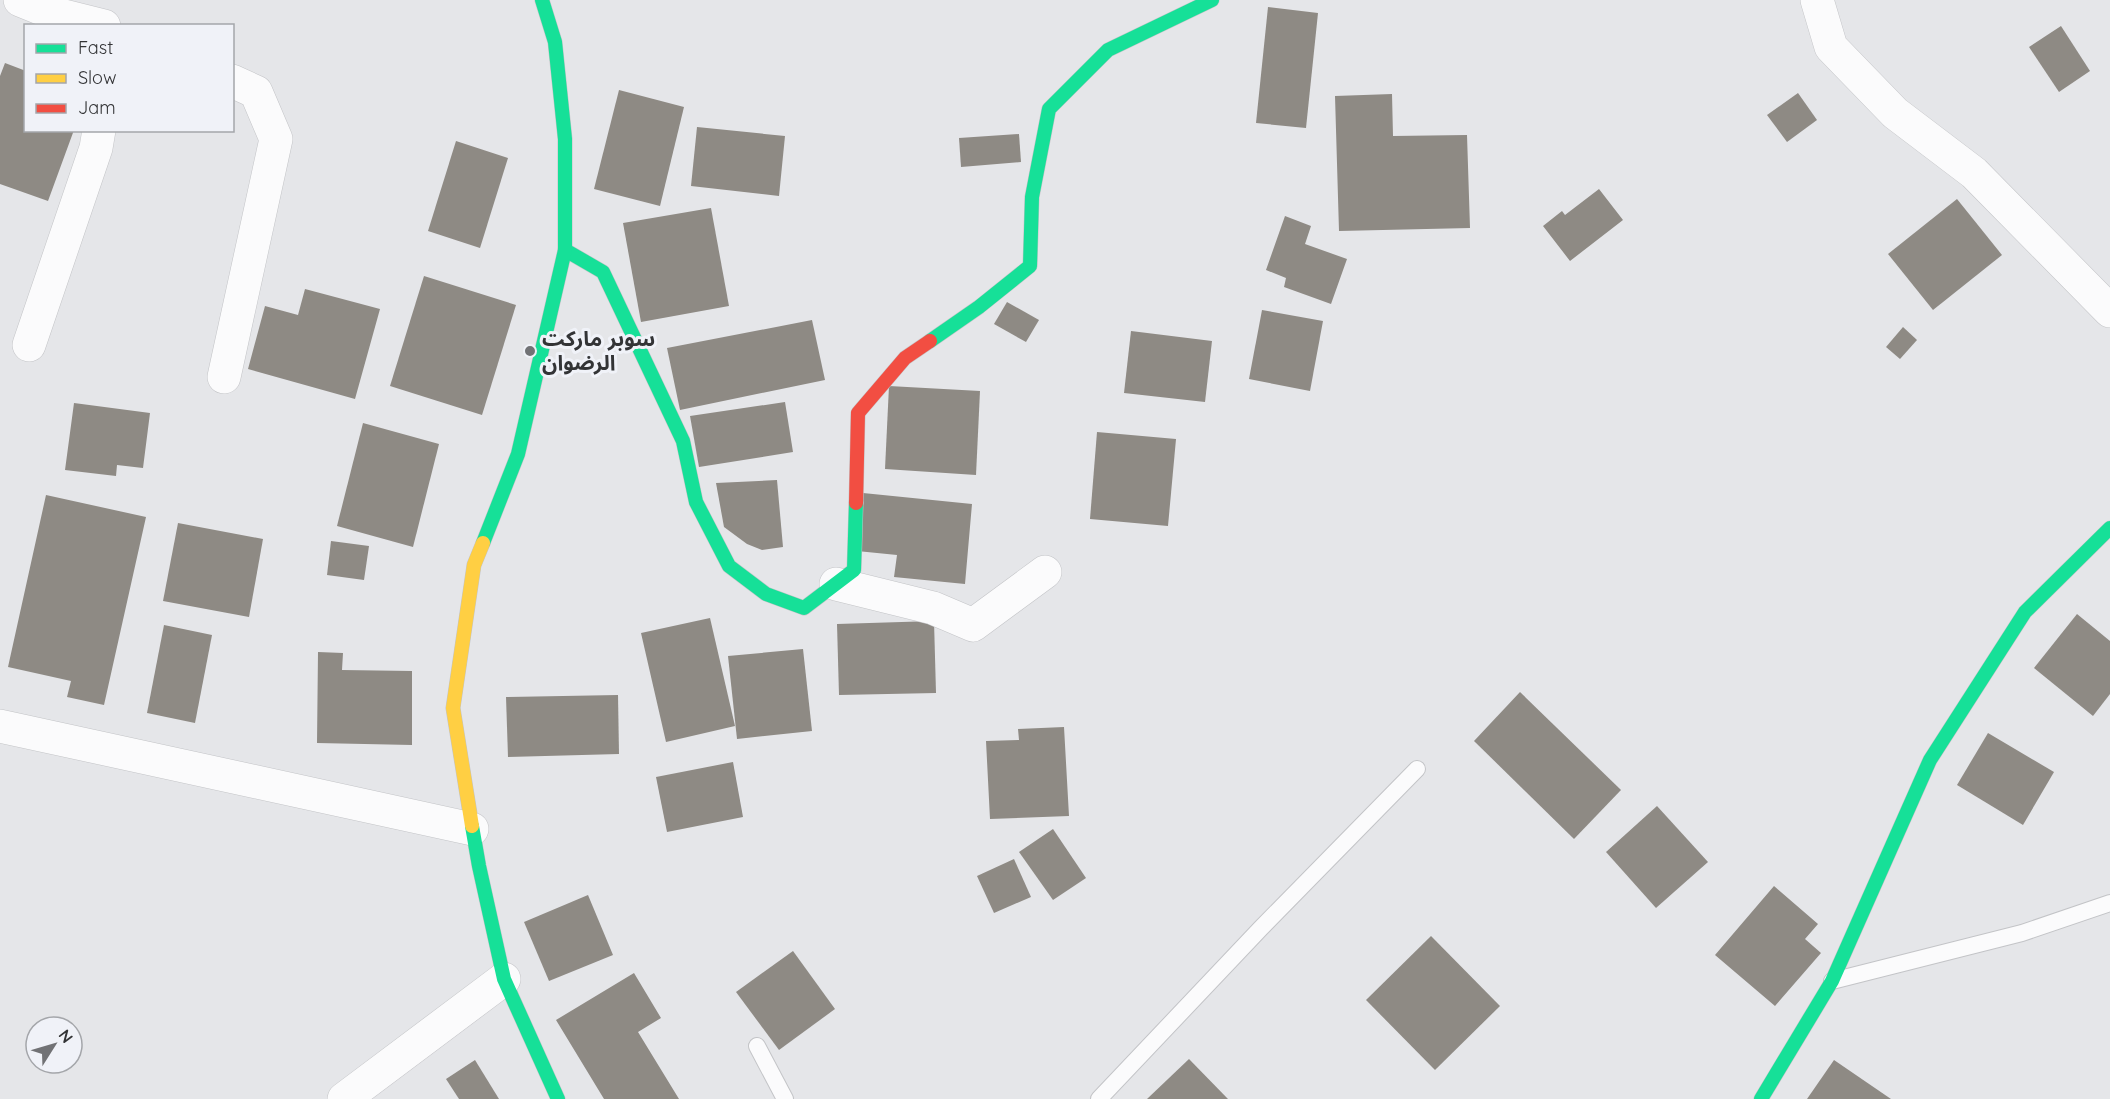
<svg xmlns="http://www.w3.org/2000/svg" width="2110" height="1099" font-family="Quicksand,'Noto Sans Arabic',sans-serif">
<rect width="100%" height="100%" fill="#e5e6e9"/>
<!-- building -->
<g fill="#8e8a84">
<path d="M1268,7L1318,13L1306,128L1256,123Z"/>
<path d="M2061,26L2090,71L2059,92L2029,47Z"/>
<path d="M5,63L26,71V130H74L48,201L0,184V76Z"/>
<path d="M619,90L684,107L660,206L594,189Z"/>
<path d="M1798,93L1817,120L1787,142L1767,115Z"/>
<path d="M1392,94L1393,136L1467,135L1470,228L1339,231L1335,96Z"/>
<path d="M697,127L785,136L779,196L691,186Z"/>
<path d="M1019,134L1021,162L961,167L959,138Z"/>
<path d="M456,141L508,158L480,248L428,231Z"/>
<path d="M1599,189L1623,220L1570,261L1543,226L1562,211L1565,215Z"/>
<path d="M1957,199L2002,255L1933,310L1888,254Z"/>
<path d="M711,208L729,306L641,322L623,223Z"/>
<path d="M1285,216L1311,226L1305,244L1347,259L1331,304L1284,287L1286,278L1266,270Z"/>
<path d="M424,276L516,305L482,415L390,386Z"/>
<path d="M305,289L380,309L355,399L248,369L265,306L298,315Z"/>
<path d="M1007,302L1039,320L1026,342L994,324Z"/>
<path d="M1262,310L1323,321L1310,391L1249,379Z"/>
<path d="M812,320L825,380L680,410L667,348Z"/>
<path d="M1903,327L1917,340L1900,359L1886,347Z"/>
<path d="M1131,331L1212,341L1205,402L1124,393Z"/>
<path d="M889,386L980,391L976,475L885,469Z"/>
<path d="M785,402L793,452L699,467L690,416Z"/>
<path d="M74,403L150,413L143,468L117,465L116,476L65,470Z"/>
<path d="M363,423L439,444L413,547L337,526Z"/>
<path d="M1097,432L1176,439L1168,526L1090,519Z"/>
<path d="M777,480L783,547L762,550L747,544L724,527L716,483Z"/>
<path d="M863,493L972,504L965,584L894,577L897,555L857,551Z"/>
<path d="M46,495L146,517L104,705L67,697L71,681L8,667Z"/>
<path d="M178,523L263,539L249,617L163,601Z"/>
<path d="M331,541L369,546L364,580L327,575Z"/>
<path d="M2077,614L2110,641V694L2093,716L2034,668Z"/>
<path d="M710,618L735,726L666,742L641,633Z"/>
<path d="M934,621L936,693L839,695L837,624Z"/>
<path d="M164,625L212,635L195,723L147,713Z"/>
<path d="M803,649L812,731L737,739L728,656Z"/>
<path d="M318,652L343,653L342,670L412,671V745L317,743Z"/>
<path d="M1520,692L1621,790L1574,839L1474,741Z"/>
<path d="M618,695L619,754L508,757L506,697Z"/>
<path d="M1064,727L1069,816L990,819L986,741L1019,740L1018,729Z"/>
<path d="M1988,733L2054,772L2023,825L1957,785Z"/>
<path d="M733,762L743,817L667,832L656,777Z"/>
<path d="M1657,806L1708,862L1656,908L1606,852Z"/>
<path d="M1053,829L1086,878L1053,900L1019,852Z"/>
<path d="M1014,859L1031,897L994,913L977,876Z"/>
<path d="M1774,886L1818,924L1805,939L1821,953L1775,1006L1715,955Z"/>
<path d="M588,895L613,955L549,981L524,922Z"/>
<path d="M1431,936L1500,1006L1435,1070L1366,1000Z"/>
<path d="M793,951L835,1009L779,1050L736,992Z"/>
<path d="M634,973L661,1018L638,1032L679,1099H604L556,1020Z"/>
<path d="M1189,1059L1228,1099H1147Z"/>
<path d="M475,1060L499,1099H459L446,1079Z"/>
<path d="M1834,1060L1891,1099H1807Z"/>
</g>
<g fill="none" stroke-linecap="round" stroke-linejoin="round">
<defs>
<g id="lane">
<path d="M1832,981L2022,933L2110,903"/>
<path d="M757,1046L785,1099"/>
<path d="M1099,1099L1261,928L1417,769"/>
</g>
<g id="street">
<path d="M20,0L52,13L104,26"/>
<path d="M1817,0L1831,47L1895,113L1974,173L2110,311"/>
<path d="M29,345L96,148L99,130"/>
<path d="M224,377L276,139L256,92L232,81"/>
<path d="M836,584L933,608L973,625L1045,572"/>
<path d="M0,726L472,829"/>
<path d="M344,1099L504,979"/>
</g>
<g id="fast">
<path d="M565,250L603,272L683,441L696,502L729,566L766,594L804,608L854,570L856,503"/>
<path d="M930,341L979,307L1030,266L1032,197L1049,109L1108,50L1212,0"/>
<path d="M483,543L518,454L565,250V139L555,42L542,0"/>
<path d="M472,826L479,866L504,979L558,1099"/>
<path d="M1761,1099L1832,981L1930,760L2025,612L2110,528"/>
</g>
<path id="slow" d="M472,826L453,708L474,565L483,543"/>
<path id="jam" d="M856,503L858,413L905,358L930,341"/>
</defs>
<!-- lane casing -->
<use href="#lane" stroke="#c3c4c7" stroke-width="18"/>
<!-- street casing -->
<use href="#street" stroke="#c3c4c7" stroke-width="34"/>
<!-- fast casing -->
<use href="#fast" stroke="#c3c4c7" stroke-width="15"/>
<!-- slow casing -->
<use href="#slow" stroke="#c3c4c7" stroke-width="15"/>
<!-- jam casing -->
<use href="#jam" stroke="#c3c4c7" stroke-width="15"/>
<!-- lane -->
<use href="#lane" stroke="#fbfbfc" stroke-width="16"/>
<!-- street -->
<use href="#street" stroke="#fbfbfc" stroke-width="33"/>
<!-- fast -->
<use href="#fast" stroke="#16e098" stroke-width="14"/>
<!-- slow -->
<use href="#slow" stroke="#ffcf43" stroke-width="14"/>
<!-- jam -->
<use href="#jam" stroke="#f24e42" stroke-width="14"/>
</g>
<!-- markers -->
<circle fill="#717275" stroke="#f0f2f8" stroke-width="2" cx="530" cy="351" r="6"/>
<g text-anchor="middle" stroke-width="6" stroke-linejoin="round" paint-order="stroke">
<!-- poi labels -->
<g font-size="21" font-weight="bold" fill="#333436" stroke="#f0f2f8" text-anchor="start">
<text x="542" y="346">سوبر ماركت<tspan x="542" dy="24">الرضوان</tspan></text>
</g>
</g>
<!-- legend -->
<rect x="24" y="24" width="210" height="108" fill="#f0f2f8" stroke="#a4a6aa" stroke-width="1.5"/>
<rect x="36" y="44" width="30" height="9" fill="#16e098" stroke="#a4a6aa" stroke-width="1.5"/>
<text x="78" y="54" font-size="18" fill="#333436">Fast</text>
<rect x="36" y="74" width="30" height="9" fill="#ffcf43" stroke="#a4a6aa" stroke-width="1.5"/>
<text x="78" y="84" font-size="18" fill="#333436">Slow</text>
<rect x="36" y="104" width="30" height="9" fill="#f24e42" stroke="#a4a6aa" stroke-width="1.5"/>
<text x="78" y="114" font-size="18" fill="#333436">Jam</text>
<!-- north arrow -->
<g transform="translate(54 1045) rotate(53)"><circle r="28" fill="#f0f2f8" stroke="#a4a6aa" stroke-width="1.5"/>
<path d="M0-4.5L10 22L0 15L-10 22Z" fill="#717275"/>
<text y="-9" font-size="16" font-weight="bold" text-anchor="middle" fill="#333436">N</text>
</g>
</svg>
